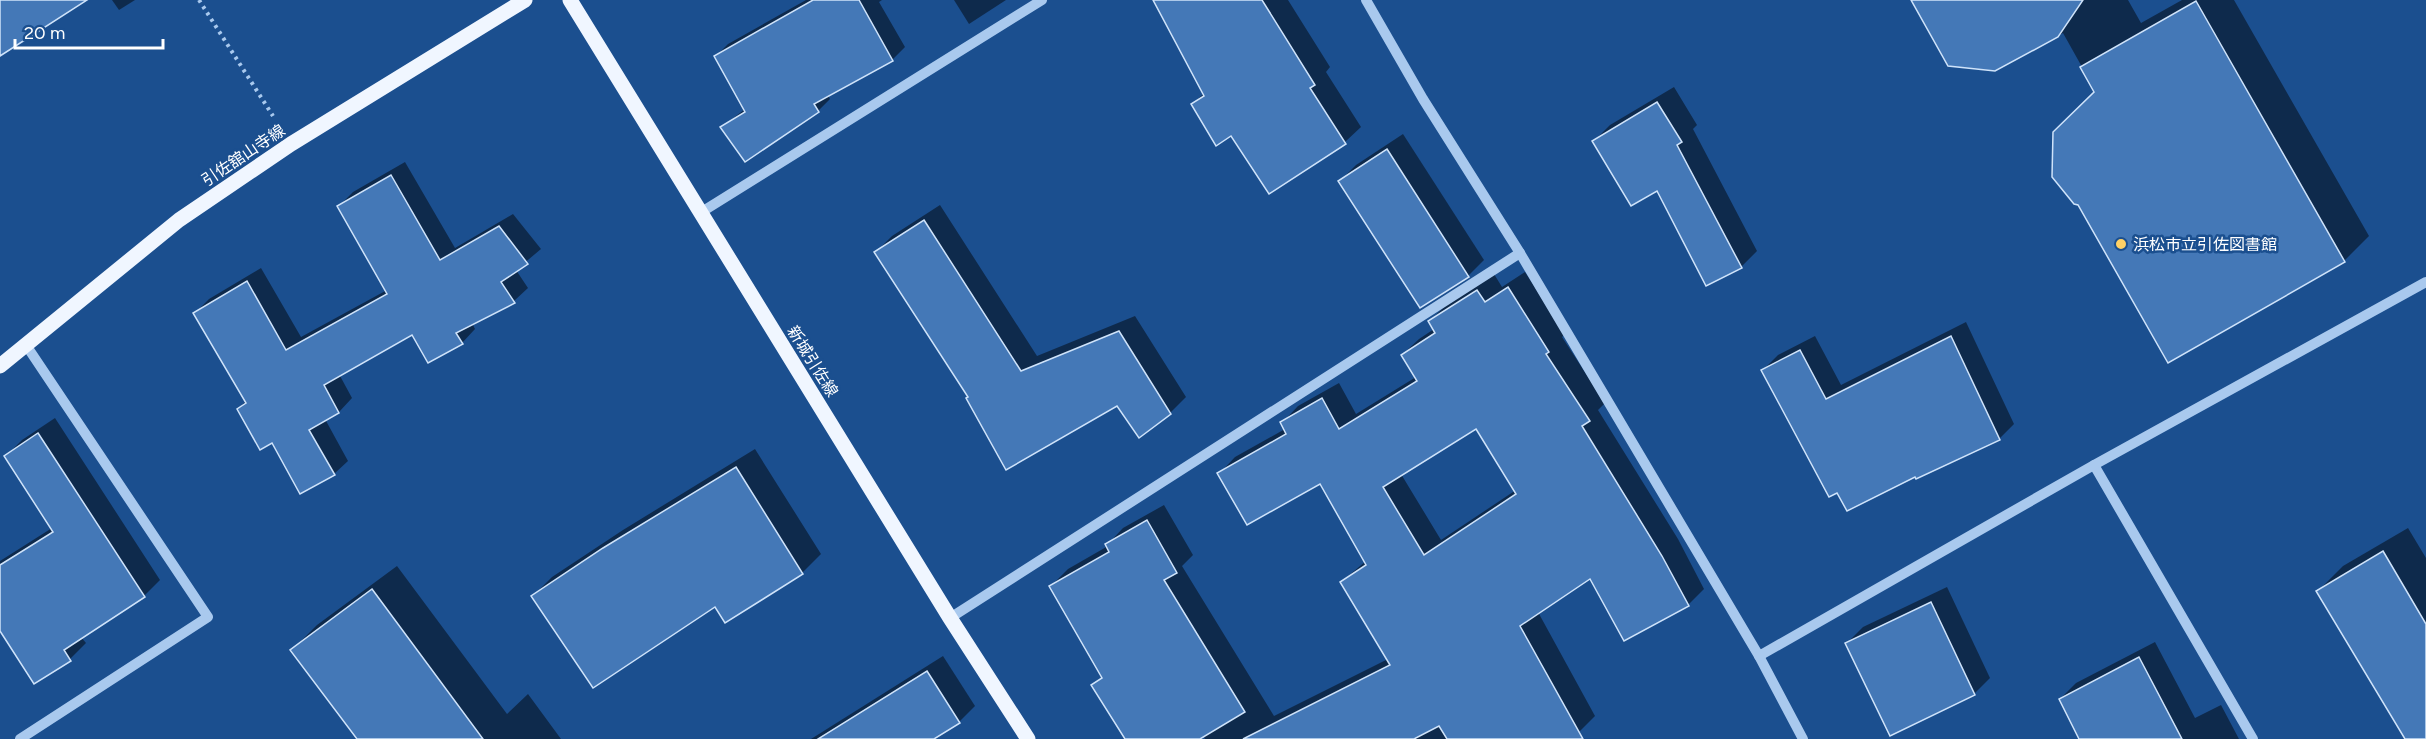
<svg xmlns="http://www.w3.org/2000/svg" width="2426" height="739" font-family="Figtree,'Noto Sans JP',sans-serif">
<rect width="100%" height="100%" fill="#1b4f8f"/>
<!-- shadow -->
<g fill="#0007" fill-rule="evenodd">
<path d="M112,0H135L119,10Z"/>
<path d="M806,0H882L879,2L905,47L892,60L828,95L830,99L818,111L722,127L745,109L716,56L728,44Z"/>
<path d="M954,0H1006L969,24Z"/>
<path d="M1155,0H1288L1330,67L1326,72L1361,127L1345,142L1270,192L1232,134L1193,104L1204,93Z"/>
<path d="M1913,0H2128L2141,23L2182,0H2234L2369,236L2344,261L2096,92L2063,33L1995,69Z"/>
<path d="M1674,87L1697,125L1693,129L1757,251L1741,267L1657,189L1594,141L1610,125Z"/>
<path d="M1403,134L1484,260L1468,276L1340,181L1356,165Z"/>
<path d="M405,162L455,248L513,214L541,249L516,270L528,288L514,301L472,323L475,329L462,343L413,333L339,374L352,398L339,412L325,419L348,461L334,474L273,441L238,409L246,401L195,313L209,299L261,268L301,337L387,290L339,206L353,192Z"/>
<path d="M940,205L1037,356L1135,316L1186,397L1170,413L1139,436L1117,404L970,396L876,252L892,236Z"/>
<path d="M1525,272L1565,334L1562,337L1605,403L1598,410L1678,539L1704,589L1688,605L1591,577L1538,612L1595,716L1579,732L1566,739H1205L1203,735L1198,739H1127L1093,685L1103,676L1051,586L1068,569L1108,546L1107,545L1123,528L1164,505L1193,555L1182,566L1274,716L1388,659L1341,582L1366,561L1321,482L1219,474L1235,457L1285,429L1282,423L1298,406L1339,383L1356,414L1416,377L1402,355L1419,339L1434,329L1430,321L1446,305L1494,274L1502,287ZM1476,427L1516,490L1441,540L1401,474Z"/>
<path d="M1966,322L2014,424L1999,439L1917,477L1763,370L1778,355L1815,336L1841,385Z"/>
<path d="M55,418L160,580L144,596L81,637L86,643L70,659L0,628V561L52,528L6,456L22,440Z"/>
<path d="M755,449L821,554L802,573L726,621L715,605L533,596L552,577L623,530Z"/>
<path d="M2408,528L2426,558V739H2406L2318,591L2343,566Z"/>
<path d="M397,566L507,714L528,694L561,739H358L292,650L317,625Z"/>
<path d="M1947,587L1990,678L1974,694L1890,734L1847,643L1863,627Z"/>
<path d="M2155,642L2195,718L2221,705L2239,739H2081L2060,699L2076,683Z"/>
<path d="M943,656L975,706L959,722L932,739H811Z"/>
</g>
<!-- building -->
<g fill="#4478b7" stroke="#cfe3fa" stroke-width="1.5" fill-rule="evenodd">
<path d="M0,0H87L0,56Z"/>
<path d="M813,0H859L893,61L814,104L819,112L745,162L720,127L745,112L714,56Z"/>
<path d="M1153,0H1262L1315,85L1310,88L1346,144L1269,194L1231,136L1216,146L1191,104L1204,96Z"/>
<path d="M1911,0H2083L2058,37L1995,71L1948,66Z"/>
<path d="M2196,1L2345,262L2168,363L2078,205L2074,204L2052,177L2053,132L2094,92L2080,67Z"/>
<path d="M1657,102L1682,142L1677,145L1742,268L1706,286L1657,191L1631,206L1592,141Z"/>
<path d="M1387,149L1469,277L1420,308L1338,181Z"/>
<path d="M391,175L440,260L499,226L528,264L501,282L515,303L456,333L463,344L428,363L412,335L324,385L339,413L309,430L335,475L300,494L272,443L260,450L237,409L246,403L193,313L247,281L286,350L387,294L337,206Z"/>
<path d="M924,220L1021,371L1119,331L1171,414L1139,438L1117,406L1006,470L966,398L968,397L874,252Z"/>
<path d="M1508,287L1549,352L1546,354L1590,421L1582,426L1662,556L1689,606L1624,641L1590,579L1520,626L1583,739H1447L1439,726L1414,739H1243L1390,665L1340,582L1366,565L1320,484L1247,525L1217,473L1286,434L1280,422L1322,398L1339,429L1417,381L1401,355L1435,333L1428,321L1477,290L1485,302ZM1476,429L1516,494L1424,555L1383,487Z"/>
<path d="M1951,336L2000,440L1916,479L1915,477L1847,511L1837,493L1829,497L1761,370L1800,350L1826,399Z"/>
<path d="M38,433L145,597L64,650L71,661L34,684L0,631V565L53,532L4,456Z"/>
<path d="M736,467L803,574L725,623L715,607L593,688L531,596L603,548Z"/>
<path d="M1147,520L1177,573L1164,580L1245,712L1200,739H1125L1091,685L1102,678L1049,586L1109,552L1105,544Z"/>
<path d="M2383,551L2426,624V739H2405L2316,591Z"/>
<path d="M372,589L483,739H357L290,650Z"/>
<path d="M1931,602L1975,695L1890,736L1845,643Z"/>
<path d="M2139,657L2182,739H2079L2059,699Z"/>
<path d="M927,671L960,723L934,739H818Z"/>
</g>
<g fill="none" stroke-linecap="round" stroke-linejoin="round">
<!-- path -->
<path stroke="#a9c9ee" stroke-width="4" stroke-dasharray="3 4.5" stroke-linecap="butt" d="M199,0L273,116"/>
<!-- minor -->
<g stroke="#a9c9ee" stroke-width="10">
<path d="M1366,0L1423,99L1520,253L1759,656L1803,739"/>
<path d="M700,213L1042,0"/>
<path d="M2094,465L2253,739"/>
<path d="M950,618L1520,253"/>
<path d="M1759,656L2094,465L2426,282"/>
<path d="M20,739L208,617L26,345"/>
</g>
<!-- major -->
<g stroke="#f0f6ff" stroke-width="15">
<path d="M570,0L950,618L1028,739"/>
<path d="M0,366L179,220L291,144L525,0"/>
</g>
</g>
<!-- markers -->
<circle fill="#ffd166" stroke="#1b4f8f" stroke-width="2" cx="2121" cy="244" r="6"/>
<g text-anchor="middle" stroke-width="5" stroke-linejoin="round" paint-order="stroke">
<!-- street labels -->
<g font-size="16" fill="#fff" stroke="#1b4f8f">
<text transform="translate(243 155) rotate(-34)" y="6">引佐舘山寺線</text>
<text transform="translate(813 361) rotate(58)" y="6">新城引佐線</text>
</g>
<!-- poi labels -->
<g font-size="16" fill="#fff" stroke="#1b4f8f" text-anchor="start">
<text x="2133" y="250">浜松市立引佐図書館</text>
</g>
</g>
<!-- scale -->
<path d="M15 39v9h148v-9" fill="none" stroke="#ffffff" stroke-width="3"/>
<text x="24" y="39" font-size="18" fill="#ffffff" stroke="#1b4f8f" stroke-width="4.5" paint-order="stroke">20 m</text>
</svg>
